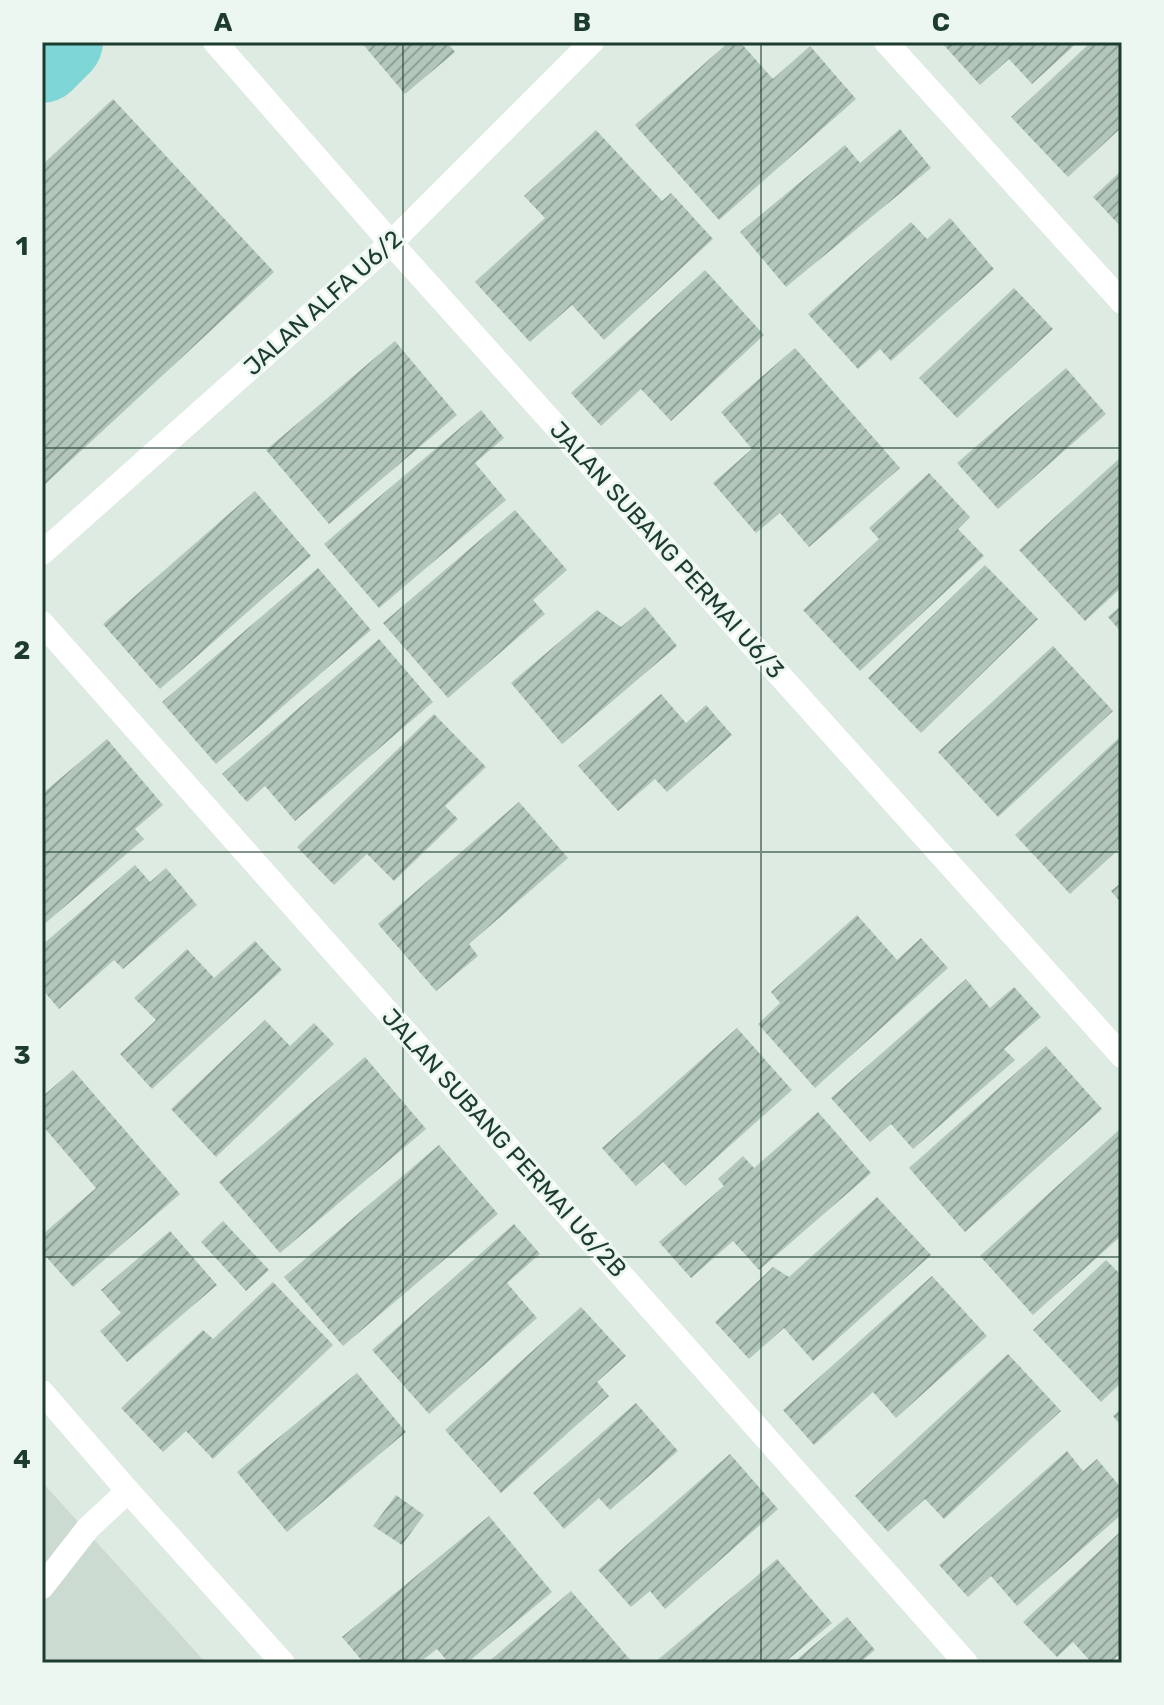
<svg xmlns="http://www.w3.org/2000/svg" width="1164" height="1705" font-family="Rubik,sans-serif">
<defs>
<pattern id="building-hatch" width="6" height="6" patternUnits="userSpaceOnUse" patternTransform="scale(2)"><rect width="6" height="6" fill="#b2c6bb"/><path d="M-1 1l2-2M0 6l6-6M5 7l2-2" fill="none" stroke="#90a298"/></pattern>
</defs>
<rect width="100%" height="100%" fill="#ddebe2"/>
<!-- built -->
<path fill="#cbdbd1" d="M42,1482L206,1663H42Z"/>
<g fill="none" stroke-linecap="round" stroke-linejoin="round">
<!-- river -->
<path stroke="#7ed7d6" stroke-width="84" d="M42,61L61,42"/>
</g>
<!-- building -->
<g fill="url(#building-hatch)">
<path d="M361,42H447L455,52L405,94Z"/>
<path d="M729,42H740L773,79L810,46L856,99L719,220L635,125Z"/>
<path d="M941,42H1078L1032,84L1009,59L980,85Z"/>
<path d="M1091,42H1122V127L1068,177L1011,117Z"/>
<path d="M113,99L274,272L42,487V165Z"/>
<path d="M900,129L931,168L786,287L740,232L845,145L860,163Z"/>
<path d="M596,130L662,201L671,193L713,239L604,340L572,305L530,342L475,282L545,218L524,196Z"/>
<path d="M1122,170V228L1093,197Z"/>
<path d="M950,218L994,269L891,361L880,349L858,369L808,314L911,222L927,239Z"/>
<path d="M705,270L764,335L671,421L641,389L601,426L571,393Z"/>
<path d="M1014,288L1053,329L957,418L919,378Z"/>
<path d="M395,341L457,415L329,524L266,450Z"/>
<path d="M795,348L900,468L809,547L780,513L756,533L713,483L752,449L721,412Z"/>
<path d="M1066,368L1106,414L998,509L957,463Z"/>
<path d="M481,410L504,438L475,463L506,500L379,608L324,544Z"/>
<path d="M1122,456V587L1085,621L1019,550Z"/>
<path d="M929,473L970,517L958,529L984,556L860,671L803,610L879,539L869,528Z"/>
<path d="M255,491L311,556L160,689L103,624Z"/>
<path d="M515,510L567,570L533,600L545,614L448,698L383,623Z"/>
<path d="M985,565L1038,619L921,733L868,678Z"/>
<path d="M318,568L371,630L216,764L162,702Z"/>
<path d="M1122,605V633L1108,617Z"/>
<path d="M645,607L677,646L562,744L511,683L597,610L621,627Z"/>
<path d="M379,639L433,702L295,821L265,786L247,802L222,774Z"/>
<path d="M1053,646L1113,711L998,817L938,752Z"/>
<path d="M661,694L686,723L706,705L732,735L667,792L655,779L618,811L578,766Z"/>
<path d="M434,714L486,767L445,806L458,819L394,881L367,854L334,885L297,847Z"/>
<path d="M1122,735V846L1070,894L1015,835Z"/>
<path d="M107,739L163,805L135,829L144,839L42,926V794Z"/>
<path d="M519,802L568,858L469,944L478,956L436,991L378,924Z"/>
<path d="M135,865L150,882L166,868L197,905L123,969L114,960L59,1009L42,989V945Z"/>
<path d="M1122,882V904L1111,891Z"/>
<path d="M857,915L897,960L921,938L948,968L815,1088L758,1024L780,1003L771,992Z"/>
<path d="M255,941L282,970L152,1089L120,1054L156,1020L134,998L187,949L214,978Z"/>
<path d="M966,979L990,1008L1014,987L1041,1017L1004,1049L1015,1060L913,1149L891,1124L870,1142L831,1098Z"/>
<path d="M265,1020L290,1046L314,1023L334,1044L216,1157L171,1109Z"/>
<path d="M737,1028L792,1090L685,1186L663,1162L636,1186L602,1148Z"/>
<path d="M1046,1046L1102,1109L965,1232L909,1168Z"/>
<path d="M365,1057L426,1129L280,1253L219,1182Z"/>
<path d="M73,1070L180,1194L73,1287L42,1252V1235L96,1188L42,1125V1097Z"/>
<path d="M818,1112L871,1173L759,1270L733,1241L691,1278L659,1242L724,1186L718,1179L743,1156L754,1168Z"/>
<path d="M1120,1129L1122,1131V1235L1033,1315L980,1256Z"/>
<path d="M439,1145L498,1214L343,1346L284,1277Z"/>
<path d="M877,1197L931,1255L813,1361L784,1328L749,1359L715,1322L773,1267L789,1277Z"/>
<path d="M223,1221L269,1270L246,1291L201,1242Z"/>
<path d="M514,1224L540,1254L507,1283L537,1318L429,1414L372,1350Z"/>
<path d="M170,1231L217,1285L127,1362L100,1331L121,1313L101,1290Z"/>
<path d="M1106,1260L1122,1276V1382L1101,1402L1033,1330Z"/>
<path d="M932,1276L987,1336L896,1418L873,1392L814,1445L783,1410Z"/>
<path d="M273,1282L333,1345L213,1459L186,1431L163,1452L121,1408L203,1330L213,1339Z"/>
<path d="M581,1307L626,1356L597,1382L609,1396L501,1493L445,1430Z"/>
<path d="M1008,1354L1061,1411L944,1519L925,1499L888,1532L855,1496Z"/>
<path d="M357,1373L406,1432L287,1532L237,1472Z"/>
<path d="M636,1403L678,1451L610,1510L599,1498L564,1529L533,1493Z"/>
<path d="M1122,1408V1427L1113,1416Z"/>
<path d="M1067,1451L1083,1471L1097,1459L1122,1489V1514L1017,1606L991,1576L968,1597L939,1565Z"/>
<path d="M730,1454L778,1509L665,1609L650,1591L631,1607L598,1570Z"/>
<path d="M396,1495L424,1515L402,1545L373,1526Z"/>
<path d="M489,1516L552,1592L467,1663H449L437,1649L419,1663H364L342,1637Z"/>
<path d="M1122,1530V1652L1110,1663H1092L1073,1642L1057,1657L1023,1622Z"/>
<path d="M777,1559L832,1623L784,1663H654Z"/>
<path d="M571,1591L633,1663H487Z"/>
<path d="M847,1617L875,1650L859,1663H793Z"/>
</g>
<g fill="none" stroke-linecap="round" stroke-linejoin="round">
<!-- minor -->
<g stroke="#fff" stroke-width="24">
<path d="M215,42L391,243L1122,1056"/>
<path d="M886,42L1122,302"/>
<path d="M42,553L391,243L592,42"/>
<path d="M42,623L966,1663"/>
<path d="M42,1392L128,1491L283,1663"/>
<path d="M42,1587L88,1528L128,1491"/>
</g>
</g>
<!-- grid -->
<path fill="none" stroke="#1d3c2e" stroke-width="2" stroke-opacity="0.55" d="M403,42V1663M761,42V1663M42,448H1122M42,852H1122M42,1257H1122"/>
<g text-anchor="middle" stroke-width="6" stroke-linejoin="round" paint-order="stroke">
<!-- street labels -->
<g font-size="24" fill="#1d3c2e" stroke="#edf7f1">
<text transform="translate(323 303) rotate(-42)" y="8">JALAN ALFA U6/2</text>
<text transform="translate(667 550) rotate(48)" y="8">JALAN SUBANG PERMAI U6/3</text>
<text transform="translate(504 1143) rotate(48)" y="8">JALAN SUBANG PERMAI U6/2B</text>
</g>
</g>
<!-- border -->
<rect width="1164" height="1705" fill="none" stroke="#edf7f1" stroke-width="88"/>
<rect x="44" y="44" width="1076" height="1617" fill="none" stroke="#1d3c2e" stroke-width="3"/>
<g font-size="26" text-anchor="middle" font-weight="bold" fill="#1d3c2e">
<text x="223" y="31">A</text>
<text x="582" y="31">B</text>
<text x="941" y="31">C</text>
<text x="22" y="255">1</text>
<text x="22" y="659">2</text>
<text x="22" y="1064">3</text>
<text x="22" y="1468">4</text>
</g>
</svg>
